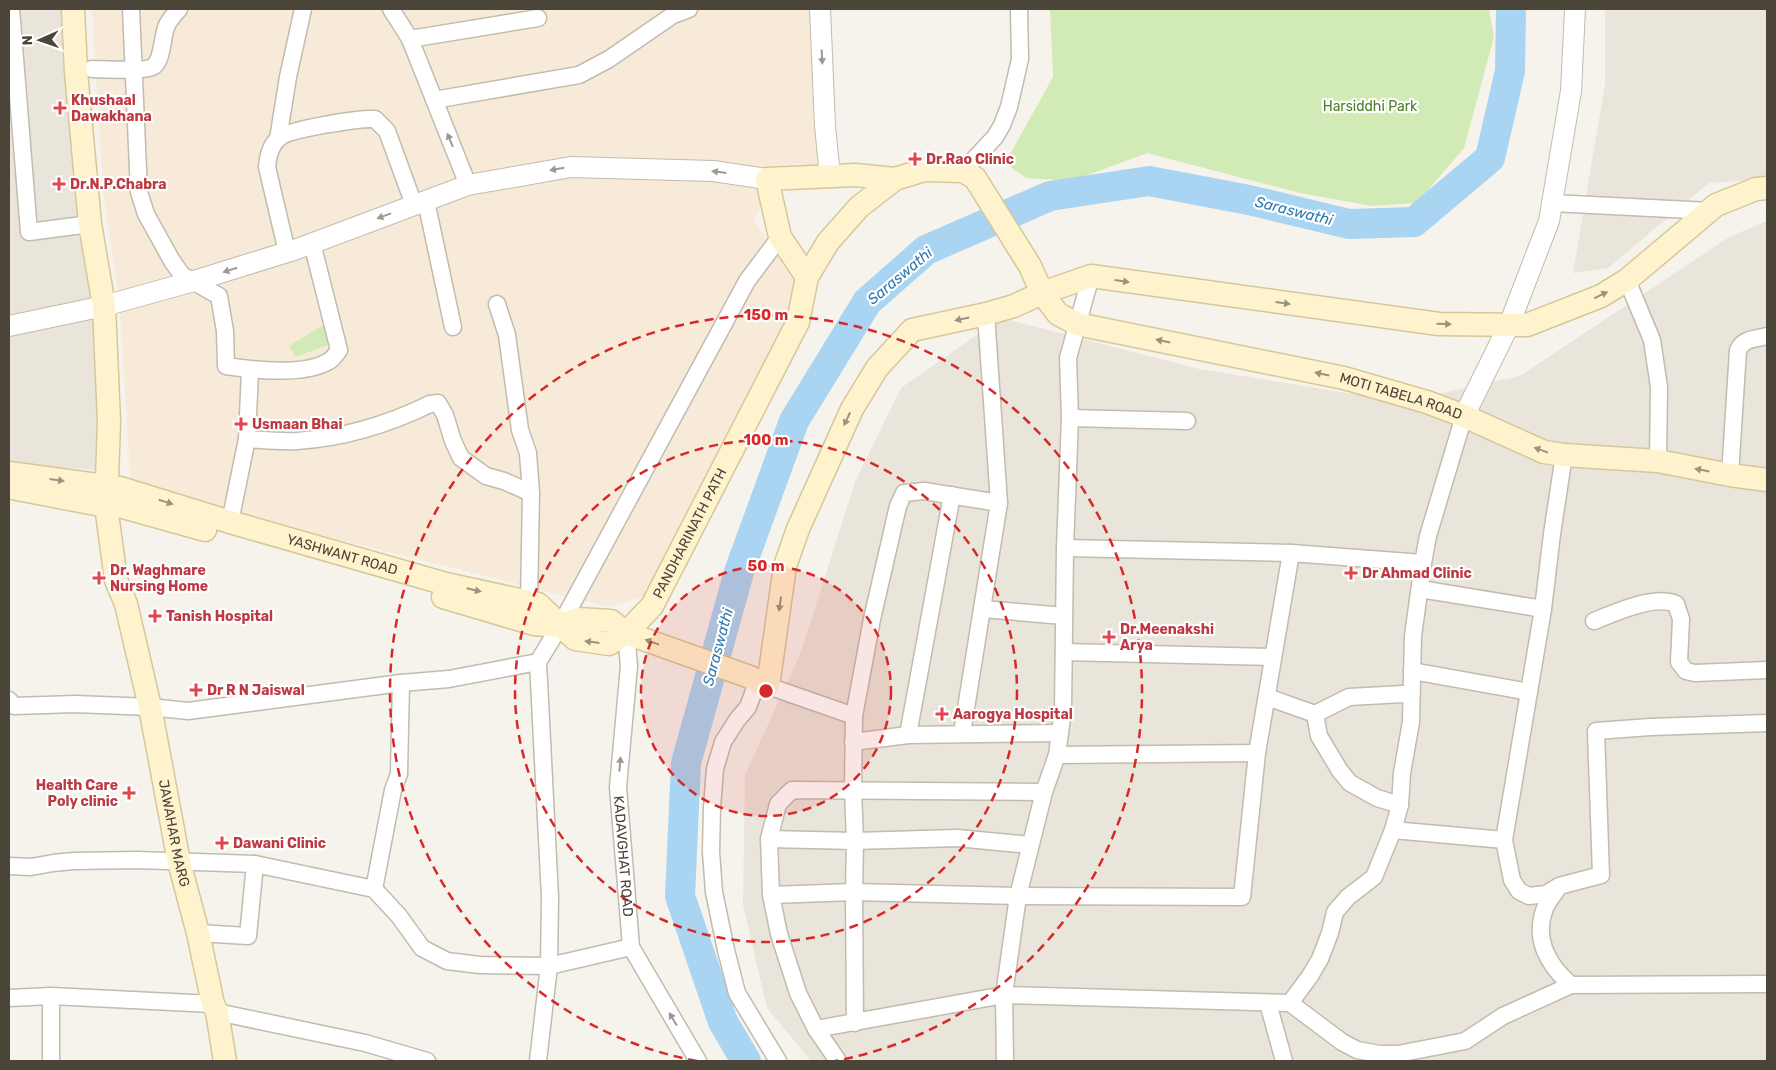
<svg xmlns="http://www.w3.org/2000/svg" width="1776" height="1070" font-family="Rubik,sans-serif">
<rect width="100%" height="100%" fill="#f6f3ec"/>
<!-- residential -->
<g fill="#eae5da">
<path d="M9,9H61L75,188L83,257L102,356L95,470L9,463Z"/>
<path d="M1605,9H1767V179L1709,183L1608,268L1573,273L1605,84Z"/>
<path d="M1767,221V1061H811L767,1008L743,905L745,775L801,652L855,482L901,388L1001,318L1199,369L1402,402L1520,376L1731,236Z"/>
</g>
<!-- commercial -->
<path fill="#f7ead8" d="M92,9H817L824,164H784L754,220L802,293L644,596L609,607L131,487L119,299L103,190Z"/>
<!-- green -->
<g fill="#d2eab5">
<path d="M1050,9H1489L1494,37L1464,148L1417,203L1372,206L1300,193L1147,153L1072,181L1026,178L1005,163L1053,77Z"/>
<path d="M333,319L341,340L296,357L289,346Z"/>
</g>
<g fill="none" stroke-linecap="round" stroke-linejoin="round">
<!-- river -->
<path stroke="#a9d4f2" stroke-width="30" d="M746,1061L723,1022L680,896L686,763L739,572L794,421L867,302L926,250L1050,196L1149,181L1249,200L1349,224L1414,222L1490,158L1510,71L1511,9"/>
<defs>
<g id="minor">
<path d="M11,9L29,232L90,224"/>
<path d="M131,9L139,192L146,214L172,261L182,275L219,296L225,331L226,366C253,370 305,376 329,361C333,359 336,354 339,350L312,243"/>
<path d="M391,9L410,39L468,185"/>
<path d="M410,39L538,18"/>
<path d="M92,69C103,69 147,72 154,66C163,59 162,35 167,25C170,19 175,14 179,9"/>
<path d="M434,100L579,75L609,59L673,15L689,9"/>
<path d="M278,139L288,77L303,9"/>
<path d="M963,171L995,137L1002,125L1009,107L1020,59L1019,9"/>
<path d="M426,201L453,327"/>
<path d="M1552,203L1710,211"/>
<path d="M287,252L267,167C268,157 270,145 279,138C289,129 360,118 375,119L387,131L414,205"/>
<path d="M1627,280L1652,340L1659,387L1658,461"/>
<path d="M497,304L507,335L520,430L528,453L531,493L529,602"/>
<path d="M986,314L999,503"/>
<path d="M1070,418L1187,421"/>
<path d="M247,439C263,440 281,442 297,441C342,438 389,424 430,404L438,403L445,415L453,441L461,458L486,476L504,481L531,493"/>
<path d="M1564,455L1552,534L1543,609L1504,840L1512,880L1519,891L1529,896L1546,894L1559,886L1601,875L1596,731L1650,727L1767,723"/>
<path d="M1730,475L1738,350C1744,338 1755,339 1767,336"/>
<path d="M230,522L247,439L250,370"/>
<path d="M1065,548L1291,553L1423,563"/>
<path d="M1420,589L1543,609"/>
<path d="M983,609L1064,616"/>
<path d="M1594,621C1614,613 1655,594 1676,604L1681,619L1679,662L1686,671L1695,673L1767,670"/>
<path id="s1" d="M626,633L629,666L618,787L631,947L698,1061"/>
<path d="M1064,652L1272,657"/>
<path d="M1412,671L1529,692"/>
<path d="M750,677L755,688L748,707L737,720L723,742L715,769L712,807L711,852L714,892L726,950L737,993L778,1061"/>
<path d="M768,686L854,716"/>
<path d="M1267,697L1315,714L1319,736L1340,771L1350,783L1377,798L1400,805"/>
<path d="M9,700L14,706L75,704L150,707L188,711L401,683L449,679L538,662"/>
<path d="M1315,714L1349,697L1403,694L1411,696"/>
<path d="M908,735L952,495"/>
<path d="M853,742L908,735L1060,733"/>
<path d="M1057,755L1257,753"/>
<path d="M1393,830L1504,840"/>
<path d="M769,839L855,841L957,838L1030,845"/>
<path d="M9,866L31,867L53,863L73,861L137,860L255,864L374,889L399,916L422,948L447,961L480,965L549,966L631,947"/>
<path d="M1558,888C1554,894 1548,901 1545,908C1533,939 1548,965 1571,985"/>
<path d="M374,889L393,790L399,774L401,683"/>
<path d="M771,895L854,892L1018,896L1242,897L1257,753L1291,553"/>
<path d="M198,933L248,936L255,864"/>
<path d="M51,996V1061"/>
<path d="M9,998L51,996L213,1004"/>
<path d="M1268,1003L1284,1061"/>
<path d="M1290,1003L1310,976L1320,959L1330,933L1335,912L1348,897L1374,877L1393,830L1400,805L1402,773L1411,722L1413,636L1423,563L1428,536L1464,416"/>
<path d="M217,1012L365,1043L427,1061"/>
<path d="M855,1023L854,892L855,841L853,790L854,716L872,619L898,506L904,493L924,491L999,503L962,733"/>
<path d="M816,1029L1004,995L1290,1003L1342,1042L1357,1050L1380,1054H1398L1465,1041L1503,1016L1571,985L1767,984"/>
<path d="M538,1061L549,966L550,897L538,662L560,626L747,281L780,237"/>
<path d="M838,1061L816,1029L798,993L779,934L771,895L769,839L778,804L792,790L1044,792"/>
<path d="M1005,1061L1004,995L1018,896L1044,792L1057,755L1063,710L1065,548L1070,418L1068,358L1091,276"/>
</g>
<g id="tertiary">
<path d="M820,9L825,126L830,176"/>
<path d="M9,326L104,306L194,281L297,249L468,185L571,167L713,171L767,179"/>
<path d="M1464,416L1509,325L1549,221L1571,91L1575,9"/>
</g>
<g id="secondary">
<path id="s2" d="M73,9L76,72L90,224L104,306L109,422L106,506L116,580L126,604L150,707L179,862L198,933L213,1004L217,1012L225,1061"/>
<path d="M807,277L780,237L767,179L855,175L895,179"/>
<path id="s3" d="M9,473L120,488L230,522L446,584L538,604L575,639L609,644L626,633L652,606L798,322L807,277L828,242L859,207L895,179L924,170L963,171L975,178L1030,266L1042,293L1058,314L1077,324L1344,378L1427,402L1464,416L1544,452L1564,455L1658,461L1730,475L1767,480"/>
<path d="M12,488L106,506H119L205,530"/>
<path d="M443,597L534,624L560,626L577,619L611,621L626,633L750,677L768,686L785,566L798,529L852,409L877,368L912,330L986,314L1014,306L1042,293L1091,276L1439,324L1527,325L1601,296L1627,280L1716,205L1756,189L1767,188"/>
</g>
</defs>
<!-- minor casing -->
<use href="#minor" stroke="#c2bbae" stroke-width="19"/>
<!-- tertiary casing -->
<use href="#tertiary" stroke="#c2bbae" stroke-width="22"/>
<!-- secondary casing -->
<use href="#secondary" stroke="#d6c79b" stroke-width="25"/>
<!-- minor -->
<use href="#minor" stroke="#fff" stroke-width="16"/>
<!-- tertiary -->
<use href="#tertiary" stroke="#fff" stroke-width="20"/>
<!-- secondary -->
<use href="#secondary" stroke="#fff3cd" stroke-width="22"/>
</g>
<!-- one-way arrows -->
<defs><path id="oneway-solid" d="M-6-.8H1V-3.2L6.5 0L1 3.2V.8H-6Z" transform="scale(1.25)"/></defs>
<g fill="#9c9892">
<use href="#oneway-solid" transform="translate(822 57) rotate(87)"/>
<use href="#oneway-solid" transform="translate(450 140) rotate(-112)"/>
<use href="#oneway-solid" transform="translate(557 169) rotate(170)"/>
<use href="#oneway-solid" transform="translate(719 172) rotate(-173)"/>
<use href="#oneway-solid" transform="translate(384 216) rotate(160)"/>
<use href="#oneway-solid" transform="translate(230 270) rotate(162)"/>
<use href="#oneway-solid" transform="translate(620 764) rotate(-85)"/>
<use href="#oneway-solid" transform="translate(673 1019) rotate(-121)"/>
</g>
<g fill="#9c937c">
<use href="#oneway-solid" transform="translate(1122 281) rotate(8)"/>
<use href="#oneway-solid" transform="translate(1601 295) rotate(-26)"/>
<use href="#oneway-solid" transform="translate(1283 303) rotate(8)"/>
<use href="#oneway-solid" transform="translate(962 319) rotate(168)"/>
<use href="#oneway-solid" transform="translate(1444 324) rotate(2)"/>
<use href="#oneway-solid" transform="translate(1163 341) rotate(-168)"/>
<use href="#oneway-solid" transform="translate(1322 374) rotate(-168)"/>
<use href="#oneway-solid" transform="translate(847 419) rotate(115)"/>
<use href="#oneway-solid" transform="translate(1541 450) rotate(-160)"/>
<use href="#oneway-solid" transform="translate(1702 470) rotate(-169)"/>
<use href="#oneway-solid" transform="translate(57 480) rotate(8)"/>
<use href="#oneway-solid" transform="translate(166 502) rotate(17)"/>
<use href="#oneway-solid" transform="translate(474 590) rotate(13)"/>
<use href="#oneway-solid" transform="translate(780 604) rotate(98)"/>
<use href="#oneway-solid" transform="translate(592 642) rotate(-173)"/>
<use href="#oneway-solid" transform="translate(652 642) rotate(-160)"/>
</g>
<!-- distance rings -->
<circle cx="766" cy="691" r="125" fill="#d62828" fill-opacity=".12"/>
<g fill="none" stroke="#d62828" stroke-width="2.5" stroke-dasharray="9 6">
<circle cx="766" cy="691" r="125"/>
<circle cx="766" cy="691" r="251"/>
<path d="M697 1061A376 376 0 1 1 835 1061"/>
</g>
<!-- markers -->
<g fill="#e0444e" stroke="#fff" stroke-width="2">
<path d="M57.5 100.5h5v5h5v5h-5v5h-5v-5h-5v-5h5z"/>
<path d="M912.5 151.5h5v5h5v5h-5v5h-5v-5h-5v-5h5z"/>
<path d="M56.5 176.5h5v5h5v5h-5v5h-5v-5h-5v-5h5z"/>
<path d="M238.5 416.5h5v5h5v5h-5v5h-5v-5h-5v-5h5z"/>
<path d="M1348.5 565.5h5v5h5v5h-5v5h-5v-5h-5v-5h5z"/>
<path d="M96.5 570.5h5v5h5v5h-5v5h-5v-5h-5v-5h5z"/>
<path d="M152.5 608.5h5v5h5v5h-5v5h-5v-5h-5v-5h5z"/>
<path d="M1106.5 629.5h5v5h5v5h-5v5h-5v-5h-5v-5h5z"/>
<path d="M193.5 682.5h5v5h5v5h-5v5h-5v-5h-5v-5h5z"/>
<path d="M939.5 706.5h5v5h5v5h-5v5h-5v-5h-5v-5h5z"/>
<path d="M126.5 785.5h5v5h5v5h-5v5h-5v-5h-5v-5h5z"/>
<path d="M219.5 835.5h5v5h5v5h-5v5h-5v-5h-5v-5h5z"/>
</g>
<g text-anchor="middle" stroke-width="4.5" stroke-linejoin="round" paint-order="stroke">
<!-- health labels -->
<g font-size="14" font-weight="bold" fill="#be3a42" stroke="#fff" text-anchor="start">
<text x="71" y="105">Khushaal<tspan x="71" dy="16">Dawakhana</tspan></text>
<text x="926" y="164">Dr.Rao Clinic</text>
<text x="70" y="189">Dr.N.P.Chabra</text>
<text x="252" y="429">Usmaan Bhai</text>
<text x="110" y="575">Dr. Waghmare<tspan x="110" dy="16">Nursing Home</tspan></text>
<text x="1362" y="578">Dr Ahmad Clinic</text>
<text x="166" y="621">Tanish Hospital</text>
<text x="1120" y="634">Dr.Meenakshi<tspan x="1120" dy="16">Arya</tspan></text>
<text x="207" y="695">Dr R N Jaiswal</text>
<text x="953" y="719">Aarogya Hospital</text>
<text x="118" y="790" text-anchor="end">Health Care<tspan x="118" dy="16">Poly clinic</tspan></text>
<text x="233" y="848">Dawani Clinic</text>
</g>
<!-- park labels -->
<g font-size="14" fill="#4a7f2a" stroke="#fff">
<text x="1370" y="111">Harsiddhi Park</text>
</g>
<!-- street labels -->
<g font-size="14" fill="#4b4439" stroke="#fff">
<text dy="5" stroke="none"><textPath href="#s3" startOffset="1784">MOTI TABELA ROAD</textPath></text>
<text dy="5" stroke="none"><textPath href="#s3" startOffset="771">PANDHARINATH PATH</textPath></text>
<text dy="5" stroke="none"><textPath href="#s3" startOffset="344">YASHWANT ROAD</textPath></text>
<text dy="5" stroke="none"><textPath href="#s2" startOffset="834">JAWAHAR MARG</textPath></text>
<text dy="5" stroke="none"><textPath href="#s1" startOffset="224">KADAVGHAT ROAD</textPath></text>
</g>
<!-- water labels -->
<g font-size="15" font-style="italic" fill="#2e7ab2" stroke="#fff">
<text transform="translate(1294 211) rotate(14)" y="5">Saraswathi</text>
<text transform="translate(900 276) rotate(-40)" y="5">Saraswathi</text>
<text transform="translate(718 647) rotate(-75)" y="5">Saraswathi</text>
</g>
</g>
<circle cx="766" cy="691" r="8" fill="#d62828" stroke="#fff" stroke-width="2.5"/>
<g font-size="15" text-anchor="middle" font-weight="bold" fill="#d62828" stroke="#fff" stroke-width="4.5" stroke-linejoin="round" paint-order="stroke">
<text x="766" y="320">150 m</text>
<text x="766" y="445">100 m</text>
<text x="766" y="571">50 m</text>
</g>
<!-- border -->
<rect width="1776" height="1070" fill="none" stroke="#4b4439" stroke-width="20"/>
<!-- north arrow -->
<g transform="translate(40 40) rotate(268)" stroke="#ffffff" stroke-width="4" paint-order="stroke">
<path d="M0-4L9 19L0 12L-9 19Z" fill="#4b4439"/>
<text y="-8" font-size="14" font-weight="bold" text-anchor="middle" fill="#4b4439">N</text>
</g>
</svg>
